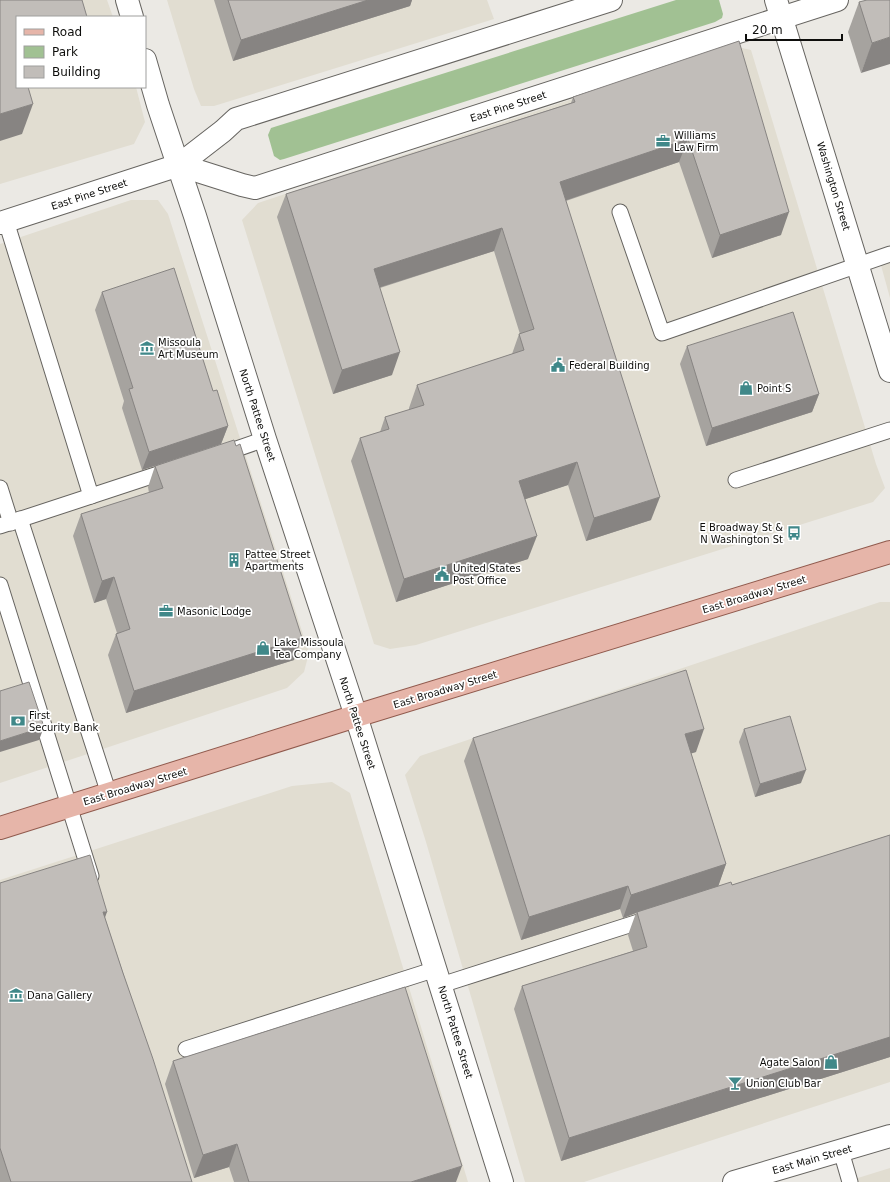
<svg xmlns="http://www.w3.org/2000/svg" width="890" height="1182" font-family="'DejaVu Sans',sans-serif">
<rect width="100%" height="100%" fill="#ebe9e4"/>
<!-- built -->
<g fill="#e1ddd1">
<path d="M0,0H107L113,17H17V87H136L145,122L134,144L0,184Z"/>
<path d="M167,0H487L494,19L214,106H201L194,89Z"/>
<path d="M733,46L751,50L876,464L885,488L873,502L416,645L390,649L374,644L242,220L258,203Z"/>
<path d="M131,200H158L168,214L309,653L304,672L287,688L0,783V244Z"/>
<path d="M890,254V298L879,258Z"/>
<path d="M880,602H890V1082L584,1182H525L426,842L405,775L420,756Z"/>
<path d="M332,782L350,793L468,1182H0V880L292,786Z"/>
<path d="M890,1168V1182H845Z"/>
</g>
<!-- green -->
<path fill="#a1c193" d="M676,0H719L723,14L722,18L715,22L284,159L280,160L274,156L268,135L271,128Z"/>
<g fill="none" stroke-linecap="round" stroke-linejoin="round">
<defs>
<g id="service">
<path d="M620,212L662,333L890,254"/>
<path d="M6,221L91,496"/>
<path d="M222,454L265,439"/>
<path d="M736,480L890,430"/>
<path d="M0,488L11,523"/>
<path d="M20,519L109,794"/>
<path d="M0,526L170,470"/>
<path d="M0,585L91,876"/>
<path d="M441,985L651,918"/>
<path d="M186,1049L436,969"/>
<path d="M841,1151L850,1182"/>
</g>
<g id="minor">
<path d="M776,0L890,371"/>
<path d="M179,165L242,185L255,188L837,0"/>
<path d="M0,223L179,165L223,131L236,119L611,0"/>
</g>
<g id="tertiary">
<path d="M127,0L132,17"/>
<path d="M145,60L158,105L195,216L265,439L356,716L502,1182"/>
<path d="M734,1182L890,1136"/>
</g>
<path id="primary" d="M0,828L356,716L890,552"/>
</defs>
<!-- service casing -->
<use href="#service" stroke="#666460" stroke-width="17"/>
<!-- minor casing -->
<use href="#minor" stroke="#666460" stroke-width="24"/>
<!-- tertiary casing -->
<use href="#tertiary" stroke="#666460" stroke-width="24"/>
<!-- primary casing -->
<use href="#primary" stroke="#905a4d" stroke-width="24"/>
<!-- service -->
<use href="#service" stroke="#fff" stroke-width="15"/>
<!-- minor -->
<use href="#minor" stroke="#fff" stroke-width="22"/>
<!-- tertiary -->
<use href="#tertiary" stroke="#fff" stroke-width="22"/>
<!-- primary -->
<use href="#primary" stroke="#e6b5a9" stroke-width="22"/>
</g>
<!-- wall -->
<g fill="#a6a39f">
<path d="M214,0H412L410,6L233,61Z"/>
<path d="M890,0L861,73L848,32L859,2Z"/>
<path d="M739,41L781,235L712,258L679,162L566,201L651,520L586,541L568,485L525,499L528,559L396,602L351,461L360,438L380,432L385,417L409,410V408L417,385L512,354L519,334H520L494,251L380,288L392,375L333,394L277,217L286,194L571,103L573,97Z"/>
<path d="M102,292L213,391L228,426L221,444L142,470L122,408L124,401L95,310Z"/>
<path d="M687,346L819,394L812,412L706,446L680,364Z"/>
<path d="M155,466L294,660L126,713L108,655L116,634L117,633L106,599L94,603L73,536L81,514L149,493L148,487Z"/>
<path d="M744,729L801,783L755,797L739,742Z"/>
<path d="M473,738L696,752L691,753L726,864L718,886L732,885L890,835V1057L561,1161L514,1009L522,986L633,951L628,935L636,913L623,918L620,909L521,940L464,761Z"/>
<path d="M0,883L105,918L192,1182H0Z"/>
<path d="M173,1061L456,1182H234L229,1167L194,1178L165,1084Z"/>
</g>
<!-- shaded-wall -->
<g fill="#878482">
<path d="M368,0H412L410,6L233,61L241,40Z"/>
<path d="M890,37V64L861,73L872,43Z"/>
<path d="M33,104L22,134L0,141V114Z"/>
<path d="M688,139L679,162L552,205L560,182Z"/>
<path d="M789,212L781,235L712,258L720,235Z"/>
<path d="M502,228L494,251L365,292L374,269Z"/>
<path d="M400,352L392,375L333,394L342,370Z"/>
<path d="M819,394L812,412L706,446L712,428Z"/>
<path d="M228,426L221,444L142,470L149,452Z"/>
<path d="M577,462L568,485L511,504L519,481Z"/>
<path d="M660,497L651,520L586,541L594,518Z"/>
<path d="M537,536L528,559L396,602L404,579Z"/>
<path d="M114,577L106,599L94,603L102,581Z"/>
<path d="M302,638L294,660L126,713L134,691Z"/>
<path d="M44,727L39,740L0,752V741Z"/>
<path d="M704,729L696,752L677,758L685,734Z"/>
<path d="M806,770L801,783L755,797L760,784Z"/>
<path d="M726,864L718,887L637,912L636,913L623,918L631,895Z"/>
<path d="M628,886L620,909L521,940L529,917Z"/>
<path d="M103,912H107L99,934Z"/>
<path d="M890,1037V1057L561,1161L569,1138Z"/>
<path d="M237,1144L229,1167L194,1178L203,1155Z"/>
<path d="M462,1166L456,1182H411Z"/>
</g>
<!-- building -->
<g fill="#c1bdb9" stroke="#878482">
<path d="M0,0H82L87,17H17V87H28L33,104L0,114Z"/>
<path d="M228,0H368L241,40Z"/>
<path d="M867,0H890V37L872,43L859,2Z"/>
<path d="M739,41L789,212L720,235L688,139L560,182L660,497L594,518L577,462L519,481L537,536L404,579L360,438L389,429L385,417L424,405L417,385L524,350L519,334L534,329L502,228L374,269L400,352L342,370L286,194L575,102L573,97Z"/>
<path d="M174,268L213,391L217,390L228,426L149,452L129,389L133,388L102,292Z"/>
<path d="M793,312L819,394L712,428L687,346Z"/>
<path d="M234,440L236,446L240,444L302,638L134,691L116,634L130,629L114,577L102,581L81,514L163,488L155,466Z"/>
<path d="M686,670L704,729L685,734L726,864L631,895L628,886L529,917L473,738Z"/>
<path d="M29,682L44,727L0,741V691Z"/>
<path d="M790,716L806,770L760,784L744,729Z"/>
<path d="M890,835V1037L569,1138L522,986L647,947L637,912L731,882L732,885Z"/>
<path d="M90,855L107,912H103L123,973L153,1059L192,1182H11L0,1148V883Z"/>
<path d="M405,987L462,1166L411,1182H249L237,1144L203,1155L173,1061Z"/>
</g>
<!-- icons -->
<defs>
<symbol id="office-bare" viewBox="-9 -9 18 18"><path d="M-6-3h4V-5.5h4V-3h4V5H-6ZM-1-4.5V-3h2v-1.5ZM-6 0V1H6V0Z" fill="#408889" stroke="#fff" stroke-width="2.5" paint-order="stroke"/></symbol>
<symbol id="museum-bare" viewBox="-9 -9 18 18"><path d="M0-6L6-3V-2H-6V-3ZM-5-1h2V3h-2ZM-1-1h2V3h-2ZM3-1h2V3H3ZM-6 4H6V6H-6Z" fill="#408889" stroke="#fff" stroke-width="2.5" paint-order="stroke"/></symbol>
<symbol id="civic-bare" viewBox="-9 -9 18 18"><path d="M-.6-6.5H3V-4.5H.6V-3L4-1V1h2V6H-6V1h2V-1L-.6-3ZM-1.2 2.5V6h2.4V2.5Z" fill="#408889" stroke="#fff" stroke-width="2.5" paint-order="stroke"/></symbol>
<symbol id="shop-bare" viewBox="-9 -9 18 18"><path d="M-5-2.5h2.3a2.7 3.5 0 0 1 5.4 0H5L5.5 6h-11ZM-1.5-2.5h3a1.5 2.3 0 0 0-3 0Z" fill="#408889" stroke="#fff" stroke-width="2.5" paint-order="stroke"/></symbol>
<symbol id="bus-bare" viewBox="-9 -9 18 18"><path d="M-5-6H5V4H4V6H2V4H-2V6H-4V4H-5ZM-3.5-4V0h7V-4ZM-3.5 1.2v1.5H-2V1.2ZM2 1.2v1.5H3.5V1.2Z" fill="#408889" stroke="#fff" stroke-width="2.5" paint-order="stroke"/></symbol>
<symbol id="building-bare" viewBox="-9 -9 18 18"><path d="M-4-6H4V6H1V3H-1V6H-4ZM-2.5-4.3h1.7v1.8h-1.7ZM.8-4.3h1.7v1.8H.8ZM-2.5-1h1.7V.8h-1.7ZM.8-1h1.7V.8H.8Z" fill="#408889" stroke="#fff" stroke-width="2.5" paint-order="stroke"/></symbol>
<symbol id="bank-bare" viewBox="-9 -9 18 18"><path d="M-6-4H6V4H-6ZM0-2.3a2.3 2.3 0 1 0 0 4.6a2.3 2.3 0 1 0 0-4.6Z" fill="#408889" stroke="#fff" stroke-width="2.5" paint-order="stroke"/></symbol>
<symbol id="bar-bare" viewBox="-9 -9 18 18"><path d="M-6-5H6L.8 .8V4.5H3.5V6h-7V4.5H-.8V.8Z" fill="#408889" stroke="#fff" stroke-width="2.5" paint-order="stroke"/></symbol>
</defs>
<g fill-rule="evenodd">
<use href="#office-bare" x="653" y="131" width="20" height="20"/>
<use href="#museum-bare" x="137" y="338" width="20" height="20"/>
<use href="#civic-bare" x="548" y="355" width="20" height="20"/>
<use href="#shop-bare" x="736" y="378" width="20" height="20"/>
<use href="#bus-bare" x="784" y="523" width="20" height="20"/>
<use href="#building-bare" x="224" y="550" width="20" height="20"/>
<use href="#civic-bare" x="432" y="564" width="20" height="20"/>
<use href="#office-bare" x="156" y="601" width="20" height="20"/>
<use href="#shop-bare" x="253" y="638" width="20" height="20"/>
<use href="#bank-bare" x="8" y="711" width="20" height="20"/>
<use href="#museum-bare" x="6" y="985" width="20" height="20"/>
<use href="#shop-bare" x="821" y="1052" width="20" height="20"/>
<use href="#bar-bare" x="725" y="1073" width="20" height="20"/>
</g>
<g text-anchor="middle" stroke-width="3.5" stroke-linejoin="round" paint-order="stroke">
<!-- street labels -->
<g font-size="10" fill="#0e0e0c" stroke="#fff">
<text transform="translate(508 106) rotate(-18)" y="4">East Pine Street</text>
<text transform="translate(834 186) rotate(73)" y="4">Washington Street</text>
<text transform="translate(89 194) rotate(-18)" y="4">East Pine Street</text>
<text transform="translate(258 415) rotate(72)" y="4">North Pattee Street</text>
<text transform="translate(754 594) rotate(-17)" y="4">East Broadway Street</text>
<text transform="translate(445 689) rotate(-17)" y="4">East Broadway Street</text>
<text transform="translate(358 723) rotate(72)" y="4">North Pattee Street</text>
<text transform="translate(135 786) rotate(-17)" y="4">East Broadway Street</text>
<text transform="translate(456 1032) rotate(73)" y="4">North Pattee Street</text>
<text transform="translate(812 1159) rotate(-16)" y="4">East Main Street</text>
</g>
<!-- poi labels -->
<g font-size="10" fill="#0e0e0c" stroke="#fff" text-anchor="start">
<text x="674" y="139">Williams<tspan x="674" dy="12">Law Firm</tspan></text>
<text x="158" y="346">Missoula<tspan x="158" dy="12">Art Museum</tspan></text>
<text x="569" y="369">Federal Building</text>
<text x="757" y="392">Point S</text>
<text x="783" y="531" text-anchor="end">E Broadway St &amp;<tspan x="783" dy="12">N Washington St</tspan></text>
<text x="245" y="558">Pattee Street<tspan x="245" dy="12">Apartments</tspan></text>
<text x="453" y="572">United States<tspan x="453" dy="12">Post Office</tspan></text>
<text x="177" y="615">Masonic Lodge</text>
<text x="274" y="646">Lake Missoula<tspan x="274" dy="12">Tea Company</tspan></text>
<text x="29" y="719">First<tspan x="29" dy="12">Security Bank</tspan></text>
<text x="27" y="999">Dana Gallery</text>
<text x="820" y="1066" text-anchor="end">Agate Salon</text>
<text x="746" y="1087">Union Club Bar</text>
</g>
</g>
<!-- legend -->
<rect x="16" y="16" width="130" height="72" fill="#ffffff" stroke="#9f9f9e"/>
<rect x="24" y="29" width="20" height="6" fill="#e6b5a9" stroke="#9f9f9e"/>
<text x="52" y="36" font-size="12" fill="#0e0e0c">Road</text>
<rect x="24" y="46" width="20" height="12" fill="#a1c193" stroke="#9f9f9e"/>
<text x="52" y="56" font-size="12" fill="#0e0e0c">Park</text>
<rect x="24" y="66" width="20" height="12" fill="#c1bdb9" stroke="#9f9f9e"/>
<text x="52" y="76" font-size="12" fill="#0e0e0c">Building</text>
<!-- scale -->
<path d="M746 34v6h96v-6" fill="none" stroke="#0e0e0c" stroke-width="2"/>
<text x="752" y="34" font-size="12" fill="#0e0e0c" stroke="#ffffff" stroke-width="3" paint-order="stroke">20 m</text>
</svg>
